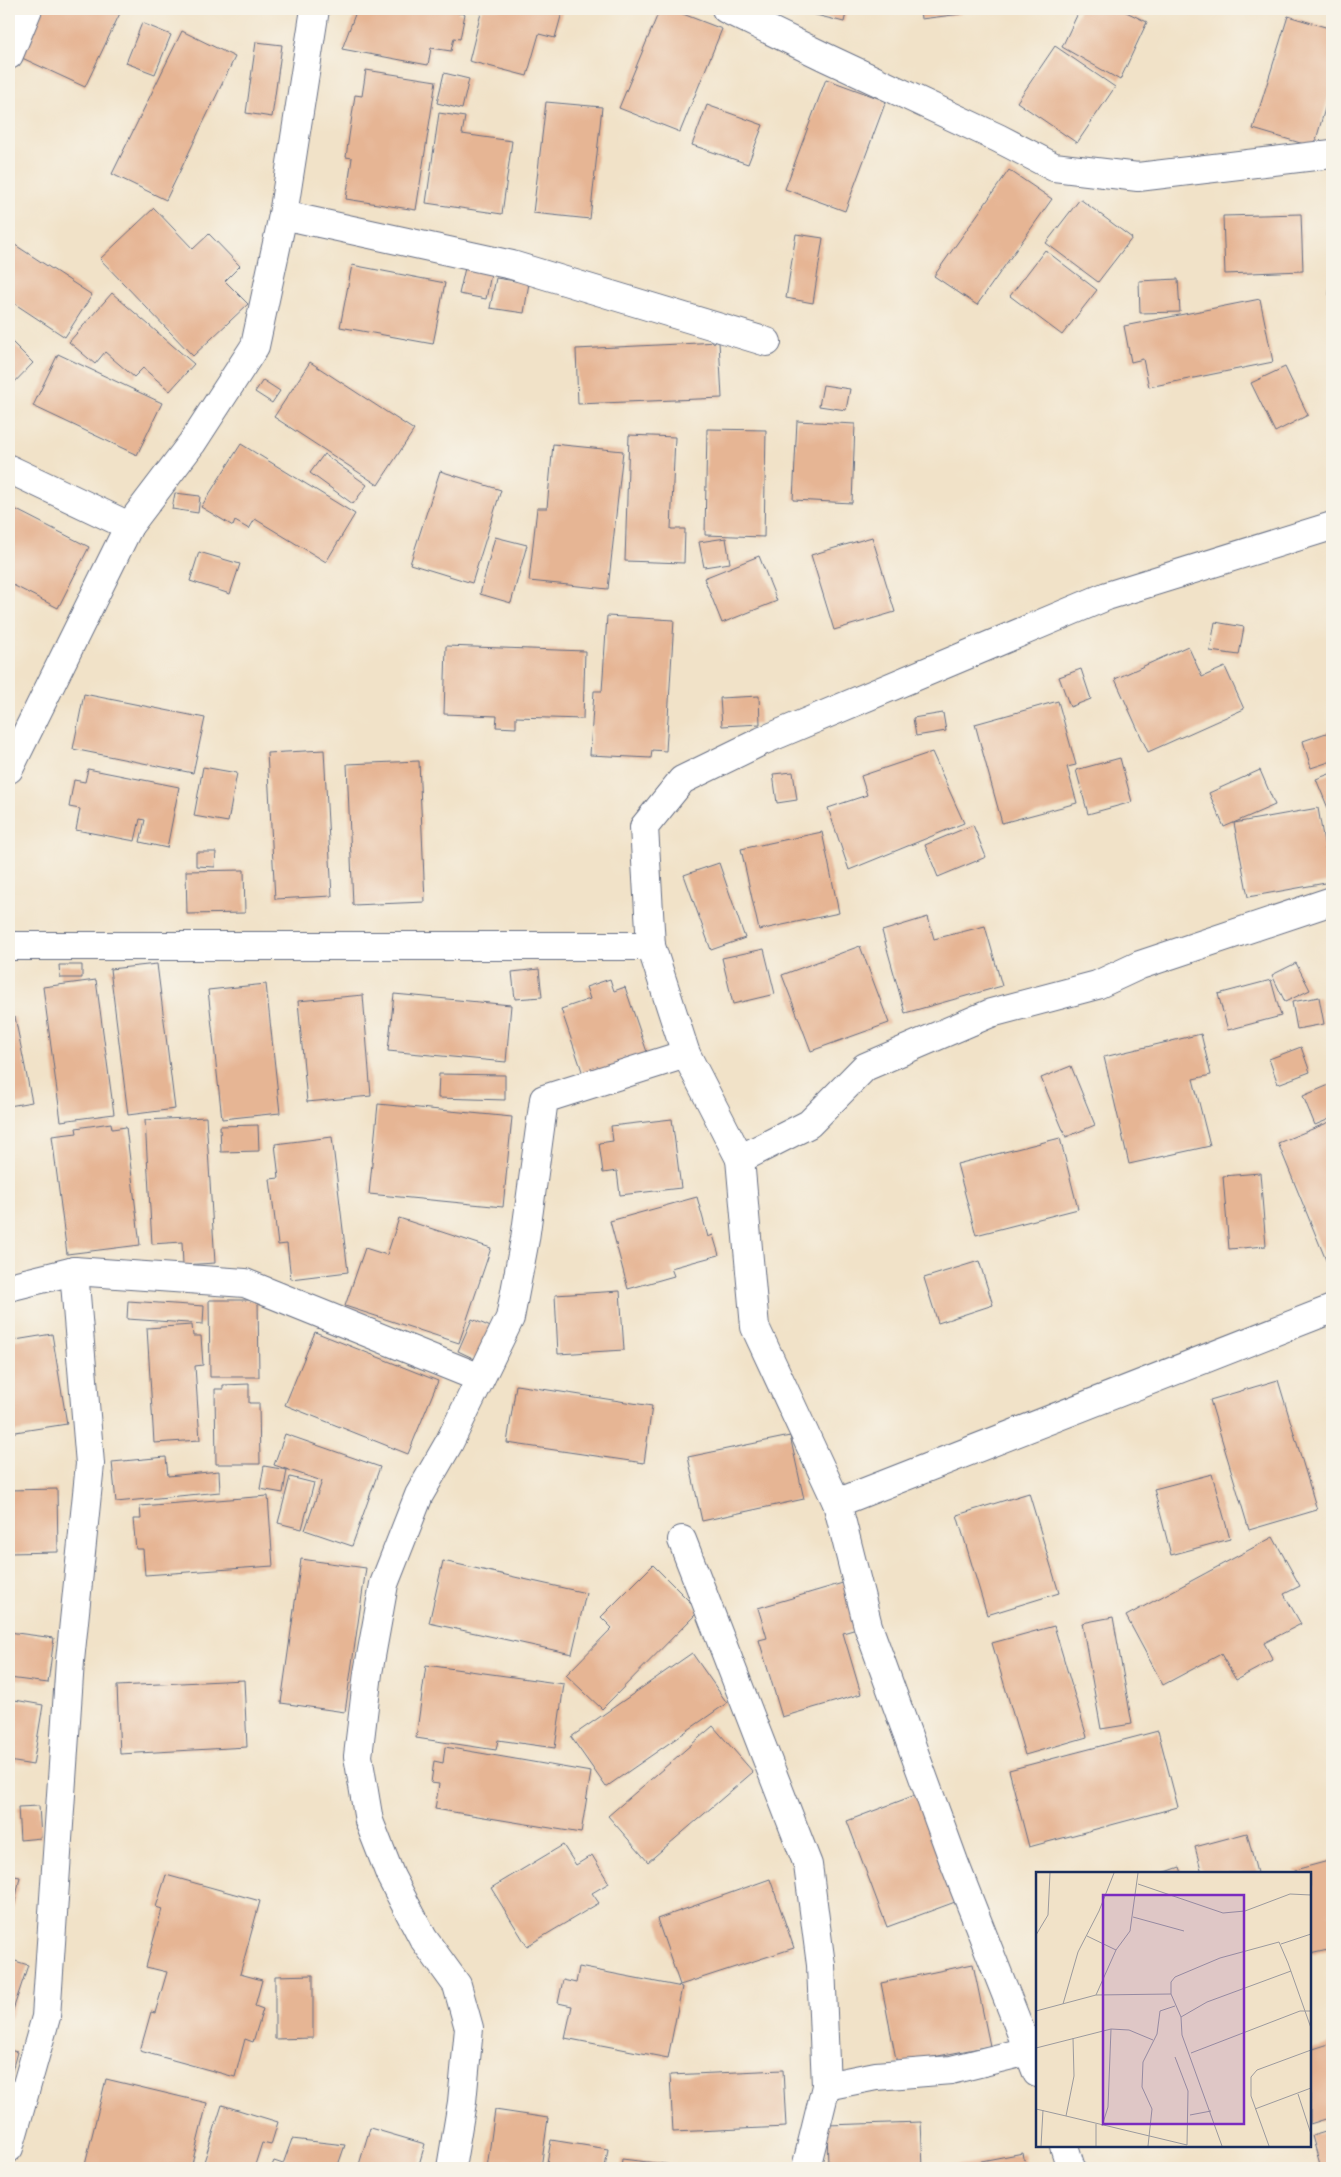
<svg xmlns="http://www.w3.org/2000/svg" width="1341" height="2177" font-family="Itim,sans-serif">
<rect width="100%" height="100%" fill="#f7f3e8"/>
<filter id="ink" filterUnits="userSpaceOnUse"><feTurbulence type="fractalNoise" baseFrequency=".02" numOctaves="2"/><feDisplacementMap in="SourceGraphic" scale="10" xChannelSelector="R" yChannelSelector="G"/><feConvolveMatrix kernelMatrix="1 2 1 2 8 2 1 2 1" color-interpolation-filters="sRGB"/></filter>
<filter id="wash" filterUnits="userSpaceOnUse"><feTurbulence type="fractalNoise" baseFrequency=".0096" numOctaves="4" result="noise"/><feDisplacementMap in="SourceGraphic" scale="20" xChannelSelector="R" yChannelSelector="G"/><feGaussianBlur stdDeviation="1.12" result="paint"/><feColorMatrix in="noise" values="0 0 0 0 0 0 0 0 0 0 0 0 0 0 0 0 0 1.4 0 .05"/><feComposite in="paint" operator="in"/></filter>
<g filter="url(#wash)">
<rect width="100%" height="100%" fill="#f1e2c8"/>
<g id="blocks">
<!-- building -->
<g fill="#e6b594">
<path d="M43,9H122L85,87L20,57Z"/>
<path d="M357,9H459L458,13L465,14L460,39L454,38L451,51L431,48L428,65L342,49Z"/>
<path d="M482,9H563L555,38L539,34L527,76L469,61Z"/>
<path d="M660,9H670L722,29L680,132L619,108Z"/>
<path d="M813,9H847L844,22L812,14Z"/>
<path d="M920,9H961V14L921,19Z"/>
<path d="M1080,9H1120L1147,22L1120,80L1062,47Z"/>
<path d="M1288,16L1332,29V84L1314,147L1253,129Z"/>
<path d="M142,23L171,35L155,74L126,63Z"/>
<path d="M182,31L235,57L166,200L112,174Z"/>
<path d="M256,42L282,45L272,117L246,113Z"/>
<path d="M1055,46L1115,87L1077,143L1017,102Z"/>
<path d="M366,70L436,81L416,210L346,199L352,158L346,157L355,95L362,96Z"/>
<path d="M444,73L469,79L462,109L437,103Z"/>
<path d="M826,79L886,101L845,211L785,189Z"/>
<path d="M546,102L602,107L590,219L533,213Z"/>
<path d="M707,105L763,125L748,164L692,145Z"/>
<path d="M439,113L465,117L462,134L512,141L502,214L426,203Z"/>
<path d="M1009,170L1052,199L977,305L934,276Z"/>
<path d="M1080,199L1132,238L1098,282L1046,243Z"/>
<path d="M154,208L193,249L209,234L240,266L225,281L248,304L193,356L100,259Z"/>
<path d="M1301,214L1303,271L1225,274L1223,216Z"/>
<path d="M796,234L823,238L813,303L786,298Z"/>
<path d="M9,241L92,295L65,337L9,300Z"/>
<path d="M1045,250L1097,290L1062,335L1010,296Z"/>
<path d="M352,265L445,283L433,344L340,327Z"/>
<path d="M465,268L491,274L486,299L459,294Z"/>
<path d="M1331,270H1332V295H1329Z"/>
<path d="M496,278L529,283L524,313L490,308Z"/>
<path d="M1178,279L1180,312L1140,313L1139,281Z"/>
<path d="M112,293L194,364L170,391L143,368L134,377L105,352L95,364L69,342Z"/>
<path d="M1260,299L1273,362L1149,387L1143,359L1131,362L1124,326Z"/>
<path d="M9,339L33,363L9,388Z"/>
<path d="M719,342L722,398L578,404L576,349Z"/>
<path d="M58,354L162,403L137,455L33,406Z"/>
<path d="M310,362L414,430L378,485L274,417Z"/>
<path d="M1285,367L1308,415L1275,432L1251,383Z"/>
<path d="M263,380L280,391L272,403L255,392Z"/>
<path d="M823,385L850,389L846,410L819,406Z"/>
<path d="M797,421L855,424L852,503L793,500Z"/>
<path d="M707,429L766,430L764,537L705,535Z"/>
<path d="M629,435L675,437L671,529H685L684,563L625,561Z"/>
<path d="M241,444L355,514L326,562L255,519L249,529L235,521L233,526L201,507Z"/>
<path d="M553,444L623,451L608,589L529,581L537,508H547Z"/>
<path d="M324,454L367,485L353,504L310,473Z"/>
<path d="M440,471L501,490L472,583L410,564Z"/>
<path d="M175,493L200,496L198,513L172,509Z"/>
<path d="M9,506L89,547L58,608L9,583Z"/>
<path d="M495,537L527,545L511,603L480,594Z"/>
<path d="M872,537L895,612L834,630L811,555Z"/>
<path d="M726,538L730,563L704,567L699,542Z"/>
<path d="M199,552L240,564L230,594L190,581Z"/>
<path d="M759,556L777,601L722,623L704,578Z"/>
<path d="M607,616L674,620L666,751L652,750L651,758L590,755L594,691H602Z"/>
<path d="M1215,622L1244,627L1239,655L1210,651Z"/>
<path d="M446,646L585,651L583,719L516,717V728L496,727L497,716L444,714Z"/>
<path d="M1188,646L1202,677L1225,667L1244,709L1148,752L1115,679Z"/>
<path d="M1081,669L1091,699L1070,707L1059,677Z"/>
<path d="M84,694L205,718L193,773L73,749Z"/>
<path d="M759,696L760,724L722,726L720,698Z"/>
<path d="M1058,701L1076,765L1067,767L1077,803L1002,823L975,724Z"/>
<path d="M943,713L946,731L916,736L913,718Z"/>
<path d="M1332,731V761L1311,768L1303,741Z"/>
<path d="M324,750L332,896L275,899L267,753Z"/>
<path d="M932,752L964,823L849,870L828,808L867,795L861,776Z"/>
<path d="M1120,758L1132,802L1088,814L1076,770Z"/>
<path d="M419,761L425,902L353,905L347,764Z"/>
<path d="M203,767L237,773L228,822L194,816Z"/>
<path d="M88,769L179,787L167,848L140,842L145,820L140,819L135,841L76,830L80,809L69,807L74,780L85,782Z"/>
<path d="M1260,770L1275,805L1224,827L1209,793Z"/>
<path d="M793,772L797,800L777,803L773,774Z"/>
<path d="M1332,773V818L1316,779Z"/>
<path d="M1318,808L1331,882L1248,897L1234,823Z"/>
<path d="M973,825L986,857L938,877L925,845Z"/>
<path d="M822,832L839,913L759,930L741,849Z"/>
<path d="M196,852H216L215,867L196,866Z"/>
<path d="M719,863L745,938L711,950L684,875Z"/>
<path d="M244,870L245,913L187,914L186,871Z"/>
<path d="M928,917L934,939L985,926L1002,986L905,1013L882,931Z"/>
<path d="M860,946L889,1023L811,1051L782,975Z"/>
<path d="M764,949L775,994L733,1004L722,958Z"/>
<path d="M1296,963L1310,990L1285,1002L1272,975Z"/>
<path d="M157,964L175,1109L128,1115L110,969Z"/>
<path d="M59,965H82V978H60Z"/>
<path d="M539,969L542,997L515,999L512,972Z"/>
<path d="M610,979L614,991L625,987L649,1058L585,1080L561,1009L590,999L586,987Z"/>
<path d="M96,980L114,1114L61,1121L43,987Z"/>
<path d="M1271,980L1281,1016L1228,1030L1218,994Z"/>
<path d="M266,984L280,1113L222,1119L208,990Z"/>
<path d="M394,994L511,1005L506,1062L388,1051Z"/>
<path d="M363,995L371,1096L307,1102L298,1001Z"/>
<path d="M1319,997L1324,1024L1297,1029L1292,1002Z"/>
<path d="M15,1017L32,1102L9,1106V1019Z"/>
<path d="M1201,1034L1211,1075L1193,1079L1210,1146L1129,1164L1104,1057Z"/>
<path d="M1301,1047L1310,1072L1278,1084L1269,1059Z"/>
<path d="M1071,1066L1095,1125L1066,1137L1041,1078Z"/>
<path d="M439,1074L505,1075V1100L438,1098Z"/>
<path d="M1329,1085L1332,1093V1118L1315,1125L1303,1096Z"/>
<path d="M378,1104L512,1117L503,1207L369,1194Z"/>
<path d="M206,1117L215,1263L183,1265L182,1242L152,1244L145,1120Z"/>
<path d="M672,1119L681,1188L620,1195L617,1171L603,1173L599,1143L613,1141L611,1126Z"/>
<path d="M1332,1121V1269L1330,1270L1278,1143Z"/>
<path d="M111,1123L112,1129L126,1127L140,1245L67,1254L52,1136L77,1133L76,1128Z"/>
<path d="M258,1125L259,1151L221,1152L220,1126Z"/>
<path d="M332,1137L348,1272L291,1279L287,1244L278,1245L270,1179L279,1178L275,1144Z"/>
<path d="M1060,1138L1078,1209L976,1235L957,1164Z"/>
<path d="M1260,1173L1266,1246L1229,1249L1223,1176Z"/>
<path d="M697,1197L708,1237L713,1235L719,1255L671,1268L674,1276L628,1289L610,1221Z"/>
<path d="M399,1218L491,1248L459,1343L345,1306L365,1248L387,1255Z"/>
<path d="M979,1261L993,1305L938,1323L924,1278Z"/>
<path d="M620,1291L624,1350L558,1354L555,1295Z"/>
<path d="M209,1300H258L259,1377H210Z"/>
<path d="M128,1301L204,1306L203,1324L127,1319Z"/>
<path d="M472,1319L493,1328L479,1361L458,1351Z"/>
<path d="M192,1325L193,1336H201L203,1365L195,1366L200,1440L154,1443L147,1328Z"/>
<path d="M315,1332L438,1381L408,1454L285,1405Z"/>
<path d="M52,1334L67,1424L9,1433V1341Z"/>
<path d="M1278,1380L1317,1510L1249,1530L1210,1400Z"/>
<path d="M249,1384V1403H259L260,1464H216L215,1389H223V1385Z"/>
<path d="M516,1385L652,1406L644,1463L507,1443Z"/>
<path d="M285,1434L380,1467L352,1546L305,1530L322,1481L274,1465Z"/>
<path d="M790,1436L804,1499L702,1521L688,1457Z"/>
<path d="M166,1457L168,1476L219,1471L220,1492L116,1502L112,1462Z"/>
<path d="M264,1466L287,1470L283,1493L260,1489Z"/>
<path d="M1212,1474L1230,1539L1171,1555L1154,1489Z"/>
<path d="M290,1477L314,1483L302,1529L278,1523Z"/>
<path d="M57,1489L58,1552L9,1553V1490Z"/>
<path d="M1029,1493L1059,1593L987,1615L957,1515Z"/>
<path d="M268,1496L273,1566L145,1575L143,1549H136L133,1519H141L140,1506Z"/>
<path d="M1273,1537L1300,1586L1284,1594L1301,1624L1264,1643L1273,1660L1236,1680L1221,1654L1163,1685L1126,1616Z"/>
<path d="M301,1559L366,1568L345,1712L281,1703Z"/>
<path d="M443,1561L586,1593L572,1654L429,1623Z"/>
<path d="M653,1565L699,1611L602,1709L566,1675L612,1628L601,1617Z"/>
<path d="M853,1580L867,1626L843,1633L861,1694L782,1717L759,1640L767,1638L758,1608Z"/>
<path d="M1113,1617L1132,1724L1101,1729L1082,1623Z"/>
<path d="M1054,1626L1087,1737L1025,1755L992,1643Z"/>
<path d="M9,1632L54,1638L48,1683L9,1678Z"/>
<path d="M692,1653L727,1703L606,1787L571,1737Z"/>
<path d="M426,1665L564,1684L555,1748L498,1740L496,1750L416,1738Z"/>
<path d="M244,1680L247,1747L120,1754L117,1686Z"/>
<path d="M9,1699L43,1705L33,1765L9,1761Z"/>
<path d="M713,1726L753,1772L648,1862L608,1816Z"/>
<path d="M1158,1731L1178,1807L1029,1847L1009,1770Z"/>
<path d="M445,1747L591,1772L581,1833L435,1809L439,1784L431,1783L434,1761L443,1763Z"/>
<path d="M926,1791L966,1898L887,1927L847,1821Z"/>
<path d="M39,1806L41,1838L20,1840L18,1807Z"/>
<path d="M1247,1833L1257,1873H1202L1195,1847Z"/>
<path d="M563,1845L576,1865L592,1855L609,1883L592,1893L599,1903L527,1946L491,1888Z"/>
<path d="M1332,1860V1949L1310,1954V1873H1296L1295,1870Z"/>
<path d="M1180,1867L1182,1873H1163Z"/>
<path d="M9,1875L20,1877L11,1922H9Z"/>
<path d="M166,1875L260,1901L240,1974L262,1980L255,2006L263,2009L253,2042L245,2039L235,2077L140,2051L151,2012L155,2013L167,1972L146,1967L162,1909L156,1907Z"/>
<path d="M770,1879L794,1948L680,1985L657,1919Z"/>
<path d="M9,1959L28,1965L9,2022Z"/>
<path d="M973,1964L990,2046L897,2064L881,1983Z"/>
<path d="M579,1967L682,1987L668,2058L565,2038L572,2006L558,2003L563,1980L576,1983Z"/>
<path d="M313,1975V2038L275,2039V1976Z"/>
<path d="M1332,2043V2117L1310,2124V2050Z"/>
<path d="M9,2050L17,2052L9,2082Z"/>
<path d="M783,2070L786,2127L673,2132L670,2075Z"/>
<path d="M106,2079L207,2103L191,2168H84Z"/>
<path d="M222,2105L278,2122L271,2145L262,2143L254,2168H202Z"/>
<path d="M495,2110L548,2118L541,2168H487Z"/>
<path d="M921,2122L923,2168H828L827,2125Z"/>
<path d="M370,2128L425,2144L418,2168H358Z"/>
<path d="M1332,2130V2168H1321L1312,2136Z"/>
<path d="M292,2139L345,2145L337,2168H271L274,2161L283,2164Z"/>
<path d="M551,2140L608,2149L605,2168H546Z"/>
<path d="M1023,2153L1026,2168H950V2167Z"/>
<path d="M622,2159L673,2165L672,2168H621Z"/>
</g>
</g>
</g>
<g filter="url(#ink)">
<use href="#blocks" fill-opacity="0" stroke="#666e83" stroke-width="1"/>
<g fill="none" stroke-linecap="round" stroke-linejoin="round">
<defs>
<g id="minor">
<path d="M726,9L827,58L998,138L1054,167L1138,177L1332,154"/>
<path d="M9,55L28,9"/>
<path d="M283,215L512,265L767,342"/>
<path d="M9,469L129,526"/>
<path d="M1332,526L1107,596L762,741L682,780L644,827L651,946L686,1054L740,1159L809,1124L865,1067L991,1013L1097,985L1140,965L1332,901"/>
<path d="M9,769L129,526L192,443L255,346L283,215L315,9"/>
<path d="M9,946H651"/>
<path d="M740,1159L755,1327L837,1503L868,1626L954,1862L1037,2073"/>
<path d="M9,1287L74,1271L245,1283L480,1378"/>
<path d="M837,1503L1332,1309"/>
<path d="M682,1540L808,1865L821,1965L826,2086L806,2168"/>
<path d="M826,2086L876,2076L951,2070L1028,2051"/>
<path d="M1064,2146L1071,2168"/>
<path d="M9,2148L46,2017L70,1661L90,1464L74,1271"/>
<path d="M451,2168L462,2102L469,2028L457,1985L423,1938L391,1877L369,1821L358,1756L368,1673L384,1584L419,1495L449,1443L510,1318L525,1239L544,1099L686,1054"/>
</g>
</defs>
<!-- minor casing -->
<use href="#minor" stroke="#666e83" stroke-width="30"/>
<!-- minor -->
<use href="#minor" stroke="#fff" stroke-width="28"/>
</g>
</g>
<!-- overview -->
<g transform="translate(1036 1872)">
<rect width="275" height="275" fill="#f1e2c8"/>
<path fill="none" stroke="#9b9a9e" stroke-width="1" d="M102,12L187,41L209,39L254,22L275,23M97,45L148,59M0,63L12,43L14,1M51,64L80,78M245,72L275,62M255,99L171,130L145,145L135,122V110L139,105L184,86L243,70L252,91L275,156M60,123L80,78L94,59L102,1M27,132L42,80L63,39L78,1M0,139L60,123L135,122M145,145L146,163L186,274M0,176L75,157L93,158L117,168M155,181L264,139H275M262,222L275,262M0,237L30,244L38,204L37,166M219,237L275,216M154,243L175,239M30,244L151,273L152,219L139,185M66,254L72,235L75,157M5,274L7,238M60,274V252M112,274L116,237L106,215L107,190L121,162L124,139L139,134M233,274L215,224V205L221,198L275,178"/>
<path fill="#7b2cbf" fill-opacity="0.15" stroke="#7b2cbf" stroke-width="2.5" d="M67,23H208V252H67Z"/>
<rect width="275" height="275" fill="none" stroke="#1b2f5e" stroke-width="2.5"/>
</g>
<!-- margin -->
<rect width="1341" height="2177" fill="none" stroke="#f7f3e8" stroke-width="30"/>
</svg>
